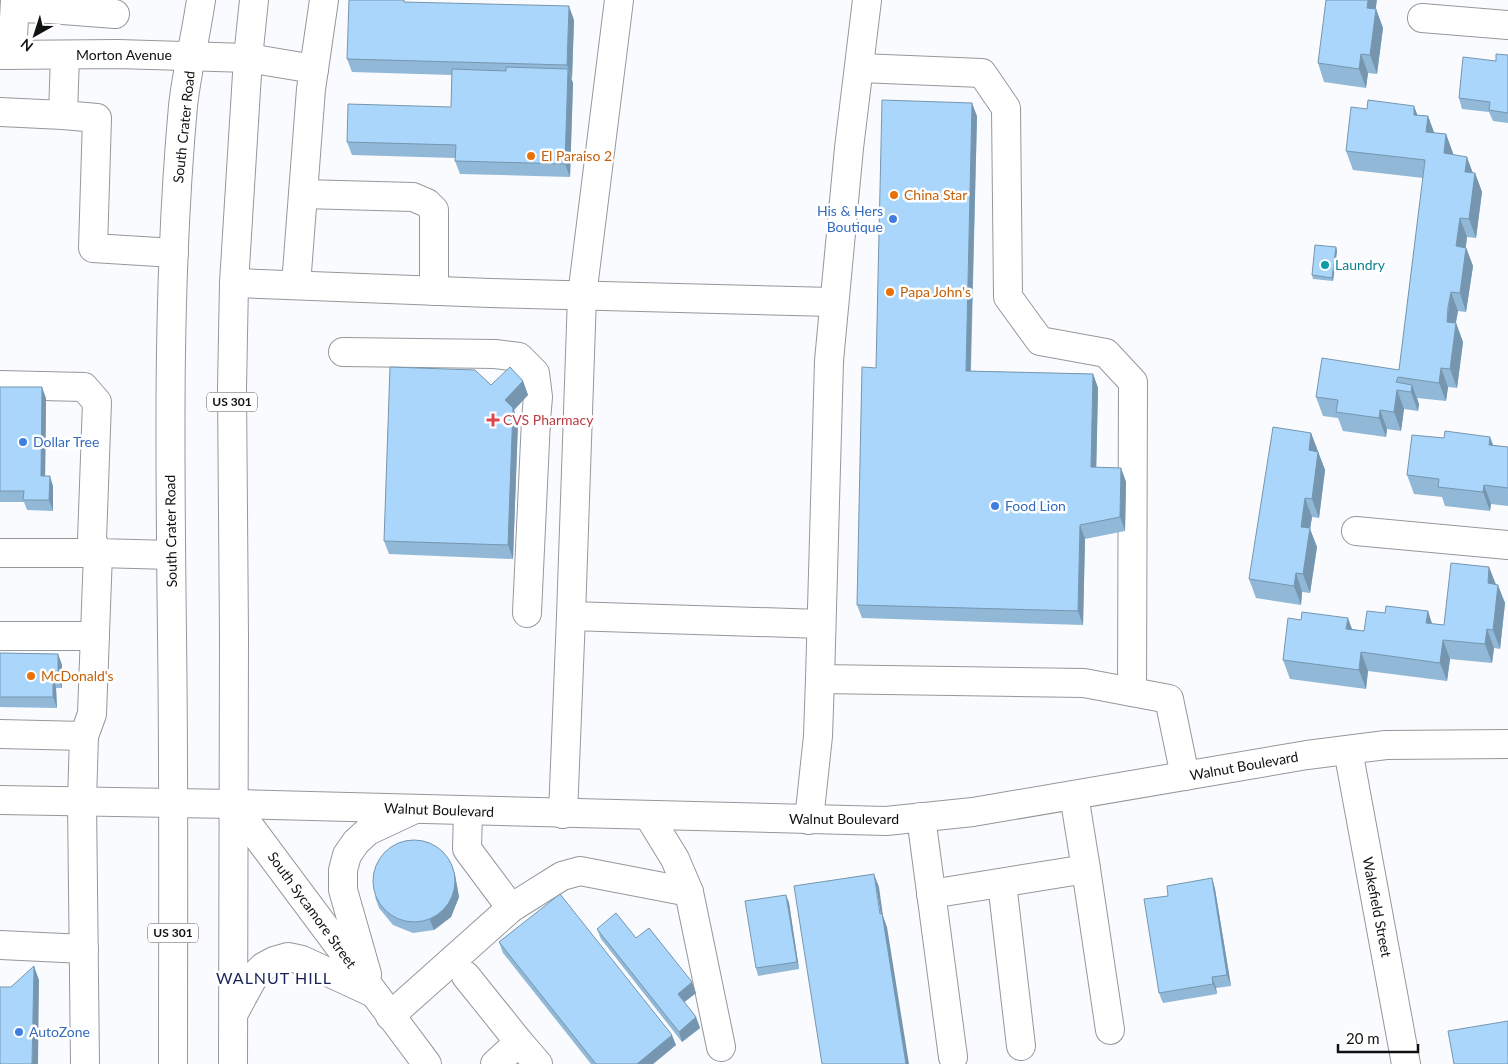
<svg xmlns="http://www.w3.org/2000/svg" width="1508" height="1064" font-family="Lato,sans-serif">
<rect width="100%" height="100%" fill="#f9fbfe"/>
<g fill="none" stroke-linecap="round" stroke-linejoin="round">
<defs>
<g id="minor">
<path d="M16,8L50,9L115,14"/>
<path d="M1422,18L1508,25"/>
<path d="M0,55L118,54L248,58L314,69L311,89L296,285"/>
<path d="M12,55L15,0"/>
<path d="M65,55L63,115L97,118L93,248L174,253"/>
<path d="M860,68L982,73L1006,108L1008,297L1040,341L1106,353L1133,382L1132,692"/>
<path d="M314,69L324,0"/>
<path d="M0,112L63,115"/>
<path d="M303,194L413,197L427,203L434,210V291"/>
<path d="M234,283L490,293L833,302"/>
<path d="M343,352L495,354L519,357L535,373L538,397L536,420L527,613"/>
<path d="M0,385L84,387L97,402L92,540L98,553L171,555"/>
<path d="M1356,531L1508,545"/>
<path d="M0,553H98L92,714L84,736L82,801L85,1064"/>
<path d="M571,616L582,296L619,0"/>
<path d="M0,636H95"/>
<path d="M820,679L1084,683L1169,699L1185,776"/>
<path d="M0,734L84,736"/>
<path d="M1348,750L1406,1064"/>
<path d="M1074,795L1086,869"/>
<path d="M0,800L173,803"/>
<path d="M233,804L886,821L973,812L1307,755L1386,745L1508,744"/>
<path d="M563,814L571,616L821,624"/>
<path d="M648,815L675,859L689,892L721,1047"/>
<path d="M921,817L953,1057"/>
<path d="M809,820L818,736L820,679L829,361L849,148L867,0"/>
<path d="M1002,883L1021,1046"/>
<path d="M931,894L1086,869L1110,1030"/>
<path d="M511,908L562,876L580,871L689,892"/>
<path d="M0,945L84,949"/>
<path d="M466,976L519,1042L495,1064"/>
<path d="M390,1016L511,908L467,849L468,811"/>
<path d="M519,1042L538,1064"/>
</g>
<g id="major">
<path d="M173,803L233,804"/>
<path d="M233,804L427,1064"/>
<path d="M367,974L343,890V870L347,855L356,842L368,831L415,809"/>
<path d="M235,1011L254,976L263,967L274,961L288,957L302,960L371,992"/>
<path d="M173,1064C173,921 174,778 172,636C170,459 167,282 183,106C187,70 196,35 201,0"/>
<path d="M233,1064L234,637L232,388L234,283L248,58L254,0"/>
</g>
</defs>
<!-- minor casing -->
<use href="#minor" stroke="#95989a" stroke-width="30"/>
<!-- major casing -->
<use href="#major" stroke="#95989a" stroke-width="30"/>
<!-- minor -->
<use href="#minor" stroke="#fff" stroke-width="28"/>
<!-- major -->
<use href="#major" stroke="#fff" stroke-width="28"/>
</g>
<!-- wall -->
<g fill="#91b8d7">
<path d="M406,2L574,20L572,78H571L573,83L570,177L460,174L455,161V158L352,155L347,142L451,107L452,75L352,72L347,59Z"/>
<path d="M1376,9L1383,28L1377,74L1368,73L1366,88L1324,82L1318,63Z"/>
<path d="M1508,55V123L1493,121L1489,112L1462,109L1459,98Z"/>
<path d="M1418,115L1428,116L1434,133L1446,134L1453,154L1473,173H1475L1482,192L1476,238L1467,237L1466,247L1473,266L1466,312L1458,311L1456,323L1463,342L1457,388L1448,387L1446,401L1417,398L1419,404L1418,411L1404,409L1401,431L1387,429L1386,437L1343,431L1338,418L1323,416L1316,397L1399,370L1423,178L1353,170L1346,151Z"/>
<path d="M977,116L971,371L1093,374L1098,388L1096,468H1121L1126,482L1125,531L1085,539L1083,625L862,618L857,605L876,368Z"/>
<path d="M1336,247L1337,251L1333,281L1313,279L1312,275Z"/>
<path d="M523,381L528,395L514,410L518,422L513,559L389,554L384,541L491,385Z"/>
<path d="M0,387L46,398L45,476L53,486V511L27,510L24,502H0Z"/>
<path d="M1311,433L1325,470L1319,518L1312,517L1310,529L1317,547L1310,593L1302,592L1301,605L1256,598L1249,579Z"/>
<path d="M1493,445L1508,447V506L1491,504L1490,511L1445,506L1442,497L1414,494L1407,475Z"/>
<path d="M1489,567L1496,584L1505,603L1500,649L1494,648L1492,663L1450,659L1447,681L1368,671L1366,689L1290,679L1283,660L1301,620L1364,631L1385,613L1428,611L1432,624L1444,625Z"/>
<path d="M0,653L58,654L62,665V688H56L57,708L0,707Z"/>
<path d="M451,864L455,875L459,897L451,917L434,930L413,933L393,925L379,908L375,897Z"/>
<path d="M1212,878L1215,889L1231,986L1216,988L1217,994L1163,1003L1159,993L1168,896Z"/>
<path d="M786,895L789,903L799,969L758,976L756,968Z"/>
<path d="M597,929L636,938L696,993L684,1002L696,1017L700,1028L682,1042L601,939Z"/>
<path d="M499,942L676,1045L653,1064H591L503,953Z"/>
</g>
<!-- shaded-wall -->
<g fill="#7696af">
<path d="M1368,0H1377L1373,27L1367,8Z"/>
<path d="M569,6L574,20L572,78L567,65Z"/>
<path d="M1376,9L1383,28L1377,74L1370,55Z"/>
<path d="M1361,54L1368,73L1366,88L1359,69Z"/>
<path d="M568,69L573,83L570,177L565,164Z"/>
<path d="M972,103L977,116L970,384L966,371Z"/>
<path d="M1414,106L1421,124L1414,115Z"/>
<path d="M1428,116L1435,135L1426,132Z"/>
<path d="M1446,134L1453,153L1451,172L1444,153Z"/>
<path d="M1467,157L1474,176L1465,172Z"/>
<path d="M1475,173L1482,192L1476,238L1469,219Z"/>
<path d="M1460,218L1467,237L1463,265L1456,246Z"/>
<path d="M1336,247L1337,251L1333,281L1332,278Z"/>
<path d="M1466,248L1473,266L1466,312L1460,293Z"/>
<path d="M1451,292L1458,311L1455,326L1447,322Z"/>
<path d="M1456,323L1463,342L1457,388L1450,369Z"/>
<path d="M1441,368L1448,387L1446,401L1439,383Z"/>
<path d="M1093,374L1098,388L1096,481L1091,467Z"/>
<path d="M523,381L528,395L514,410L518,422L513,559L508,545L505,400Z"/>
<path d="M1412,385L1419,404L1418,411L1411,392Z"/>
<path d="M42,387L46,398L45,486L41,476Z"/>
<path d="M1397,390L1404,409L1401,431L1394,412Z"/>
<path d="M1380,410L1387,429L1386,437L1379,418Z"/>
<path d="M1311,433L1325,470L1319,518L1312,499L1309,450Z"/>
<path d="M1490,437L1497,455L1489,445Z"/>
<path d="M1121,468L1126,482L1125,531L1120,517Z"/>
<path d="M50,476L53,486V511L49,500Z"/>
<path d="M1484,485L1491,504L1490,511L1483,492Z"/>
<path d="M1305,498L1312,517L1310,529L1317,547L1310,593L1303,574L1301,527Z"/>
<path d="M1080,525L1085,539L1083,625L1078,611Z"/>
<path d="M1489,567L1496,586L1488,583Z"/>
<path d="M1296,573L1302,592L1301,605L1294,586Z"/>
<path d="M1498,585L1505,603L1500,649L1493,630Z"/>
<path d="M1428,611L1434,630L1426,623Z"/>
<path d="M1348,618L1355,637L1346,629Z"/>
<path d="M1487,629L1494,648L1492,663L1485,644Z"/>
<path d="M1443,640L1450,659L1447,681L1440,663Z"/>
<path d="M1361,652L1368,671L1366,689L1359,670Z"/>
<path d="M58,654L62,665V688L58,677Z"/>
<path d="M53,677L56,688L57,708L53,697Z"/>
<path d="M451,864L455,875L459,897L451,917L434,930L430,920Z"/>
<path d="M874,874L879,887L883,916L887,927L909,1064H906Z"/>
<path d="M1212,878L1215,889L1231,986L1227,975Z"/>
<path d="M786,895L789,903L799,969L797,962Z"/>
<path d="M34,966L39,980L38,1064H32Z"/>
<path d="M1212,977L1216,988L1217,994L1213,984Z"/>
<path d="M692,982L696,993L682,1004L678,994Z"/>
<path d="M696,1017L700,1028L682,1042L679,1032Z"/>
<path d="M672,1035L676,1045L653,1064H637Z"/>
</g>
<!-- building -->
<g fill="#a9d6fa" stroke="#7696af">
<path d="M349,0H404V2L569,6L567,65L347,59Z"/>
<path d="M1326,0H1368L1367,8L1376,9L1370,55L1361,54L1359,69L1318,63Z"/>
<path d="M1496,54L1508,55V113L1489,110L1490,102L1459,98L1463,57L1496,61Z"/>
<path d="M506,67L568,69L565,164L455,161L456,145L347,142L348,104L451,107L452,69L506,71Z"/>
<path d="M882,100L972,103L966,371L1093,374L1091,467L1121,468L1120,517L1080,525L1078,611L857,605L862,367L876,368Z"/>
<path d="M1368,100L1414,106V115L1428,116L1426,132L1446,134L1444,153L1467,157L1465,172L1475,173L1469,219L1460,218L1456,246L1466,248L1460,293L1451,292L1448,307L1447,322L1456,323L1450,369L1441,368L1439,383L1398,377L1396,382L1412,385L1411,392L1397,390L1394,412L1380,410L1379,418L1336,412L1338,400L1316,397L1322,358L1399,370L1425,160L1346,151L1351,107L1367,109Z"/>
<path d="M1315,245L1336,247L1332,278L1312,275Z"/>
<path d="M390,367L475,370L491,385L510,367L523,381L505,400L513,408L508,545L384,541Z"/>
<path d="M0,387H42L41,476H50L49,500H23L24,491H0Z"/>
<path d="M1273,427L1311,433L1309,450L1318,452L1312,499L1305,498L1301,527L1310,528L1303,574L1296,573L1294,586L1249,579Z"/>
<path d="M1445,431L1490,437L1489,445L1508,447V488L1484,485L1483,492L1438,487L1439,479L1407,475L1412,435L1444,438Z"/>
<path d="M1451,563L1489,567L1488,583L1498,585L1493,630L1487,629L1485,644L1443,640L1440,663L1361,652L1359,670L1283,660L1288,618L1301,620L1302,612L1348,618L1346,629L1364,631L1367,611L1385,613L1386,606L1428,611L1426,623L1444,625Z"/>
<path d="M0,653L58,654V677H53V697H0Z"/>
<circle cx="414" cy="881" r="41"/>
<path d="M874,874L880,914L882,913L906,1064H822L794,886Z"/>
<path d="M1212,878L1227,975L1212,977L1213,984L1159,993L1144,899L1168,896L1167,886Z"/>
<path d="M560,894L672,1035L637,1064H596L499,942Z"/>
<path d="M786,895L797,962L756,968L745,901Z"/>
<path d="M616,913L636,938L649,928L692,982L678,994L696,1017L679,1032L597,929Z"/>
<path d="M34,966L32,1064H0V987H11Z"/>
<path d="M1508,1021V1064H1454L1448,1031Z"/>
</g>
<!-- markers -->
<g fill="#e8710a" stroke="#fff" stroke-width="2">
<circle cx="531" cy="156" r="5"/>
<circle cx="894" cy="195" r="5"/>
<circle cx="890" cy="292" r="5"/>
<circle cx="31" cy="676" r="5"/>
</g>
<g fill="#3f7fe0" stroke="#fff" stroke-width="2">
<circle cx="893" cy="219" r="5"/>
<circle cx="23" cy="442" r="5"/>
<circle cx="995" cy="506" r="5"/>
<circle cx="19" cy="1032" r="5"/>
</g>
<circle fill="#0f9aa8" stroke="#fff" stroke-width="2" cx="1325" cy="265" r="5"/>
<path fill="#e0444e" stroke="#fff" stroke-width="2" d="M490.5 412.5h5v5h5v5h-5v5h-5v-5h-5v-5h5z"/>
<g text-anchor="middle" stroke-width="5" stroke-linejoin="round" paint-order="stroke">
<!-- shield labels -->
<g fill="#fff" stroke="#585858" stroke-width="1">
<rect x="207" y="392.5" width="50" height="19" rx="4"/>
<rect x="148" y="923.5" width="50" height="19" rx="4"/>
</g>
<g font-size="12" font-weight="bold" fill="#101111">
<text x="232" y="406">US 301</text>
<text x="173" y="937">US 301</text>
</g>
<!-- street labels -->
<g font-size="14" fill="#101111" stroke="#fff">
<text x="124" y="60">Morton Avenue</text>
<text transform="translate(184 127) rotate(-84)" y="5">South Crater Road</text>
<text transform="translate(171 531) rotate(-91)" y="5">South Crater Road</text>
<text transform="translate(1244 766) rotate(-10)" y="5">Walnut Boulevard</text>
<text transform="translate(439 810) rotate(2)" y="5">Walnut Boulevard</text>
<text x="844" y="824">Walnut Boulevard</text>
<text transform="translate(1377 907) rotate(79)" y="5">Wakefield Street</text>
<text transform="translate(312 910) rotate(54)" y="5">South Sycamore Street</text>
</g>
<!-- food labels -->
<g font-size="14" fill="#c56008" stroke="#fff" text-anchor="start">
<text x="541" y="161">El Paraiso 2</text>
<text x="904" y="200">China Star</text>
<text x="900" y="297">Papa John's</text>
<text x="41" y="681">McDonald's</text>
</g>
<!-- shop labels -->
<g font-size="14" fill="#366cbe" stroke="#fff" text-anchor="start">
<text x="883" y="216" text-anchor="end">His &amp; Hers<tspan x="883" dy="16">Boutique</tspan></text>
<text x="33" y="447">Dollar Tree</text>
<text x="1005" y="511">Food Lion</text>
<text x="29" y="1037">AutoZone</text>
</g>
<!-- culture labels -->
<g font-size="14" fill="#0d838f" stroke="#fff" text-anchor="start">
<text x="1335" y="270">Laundry</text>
</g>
<!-- health labels -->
<g font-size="14" fill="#be3a42" stroke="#fff" text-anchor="start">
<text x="503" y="425">CVS Pharmacy</text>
</g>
<!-- quarter labels -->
<g font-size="16" letter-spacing="1" fill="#17235a" stroke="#fff">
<text x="274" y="984">WALNUT HILL</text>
</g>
</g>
<!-- north arrow -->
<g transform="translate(35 35) rotate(219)" stroke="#ffffff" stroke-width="4" paint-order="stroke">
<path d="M0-4L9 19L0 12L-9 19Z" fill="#101111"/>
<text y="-8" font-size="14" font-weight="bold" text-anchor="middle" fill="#101111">N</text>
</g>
<!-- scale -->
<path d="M1338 1044v8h80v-8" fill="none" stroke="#101111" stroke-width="2.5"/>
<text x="1346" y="1044" font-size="15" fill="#101111" stroke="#ffffff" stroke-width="4" paint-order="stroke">20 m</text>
</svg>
